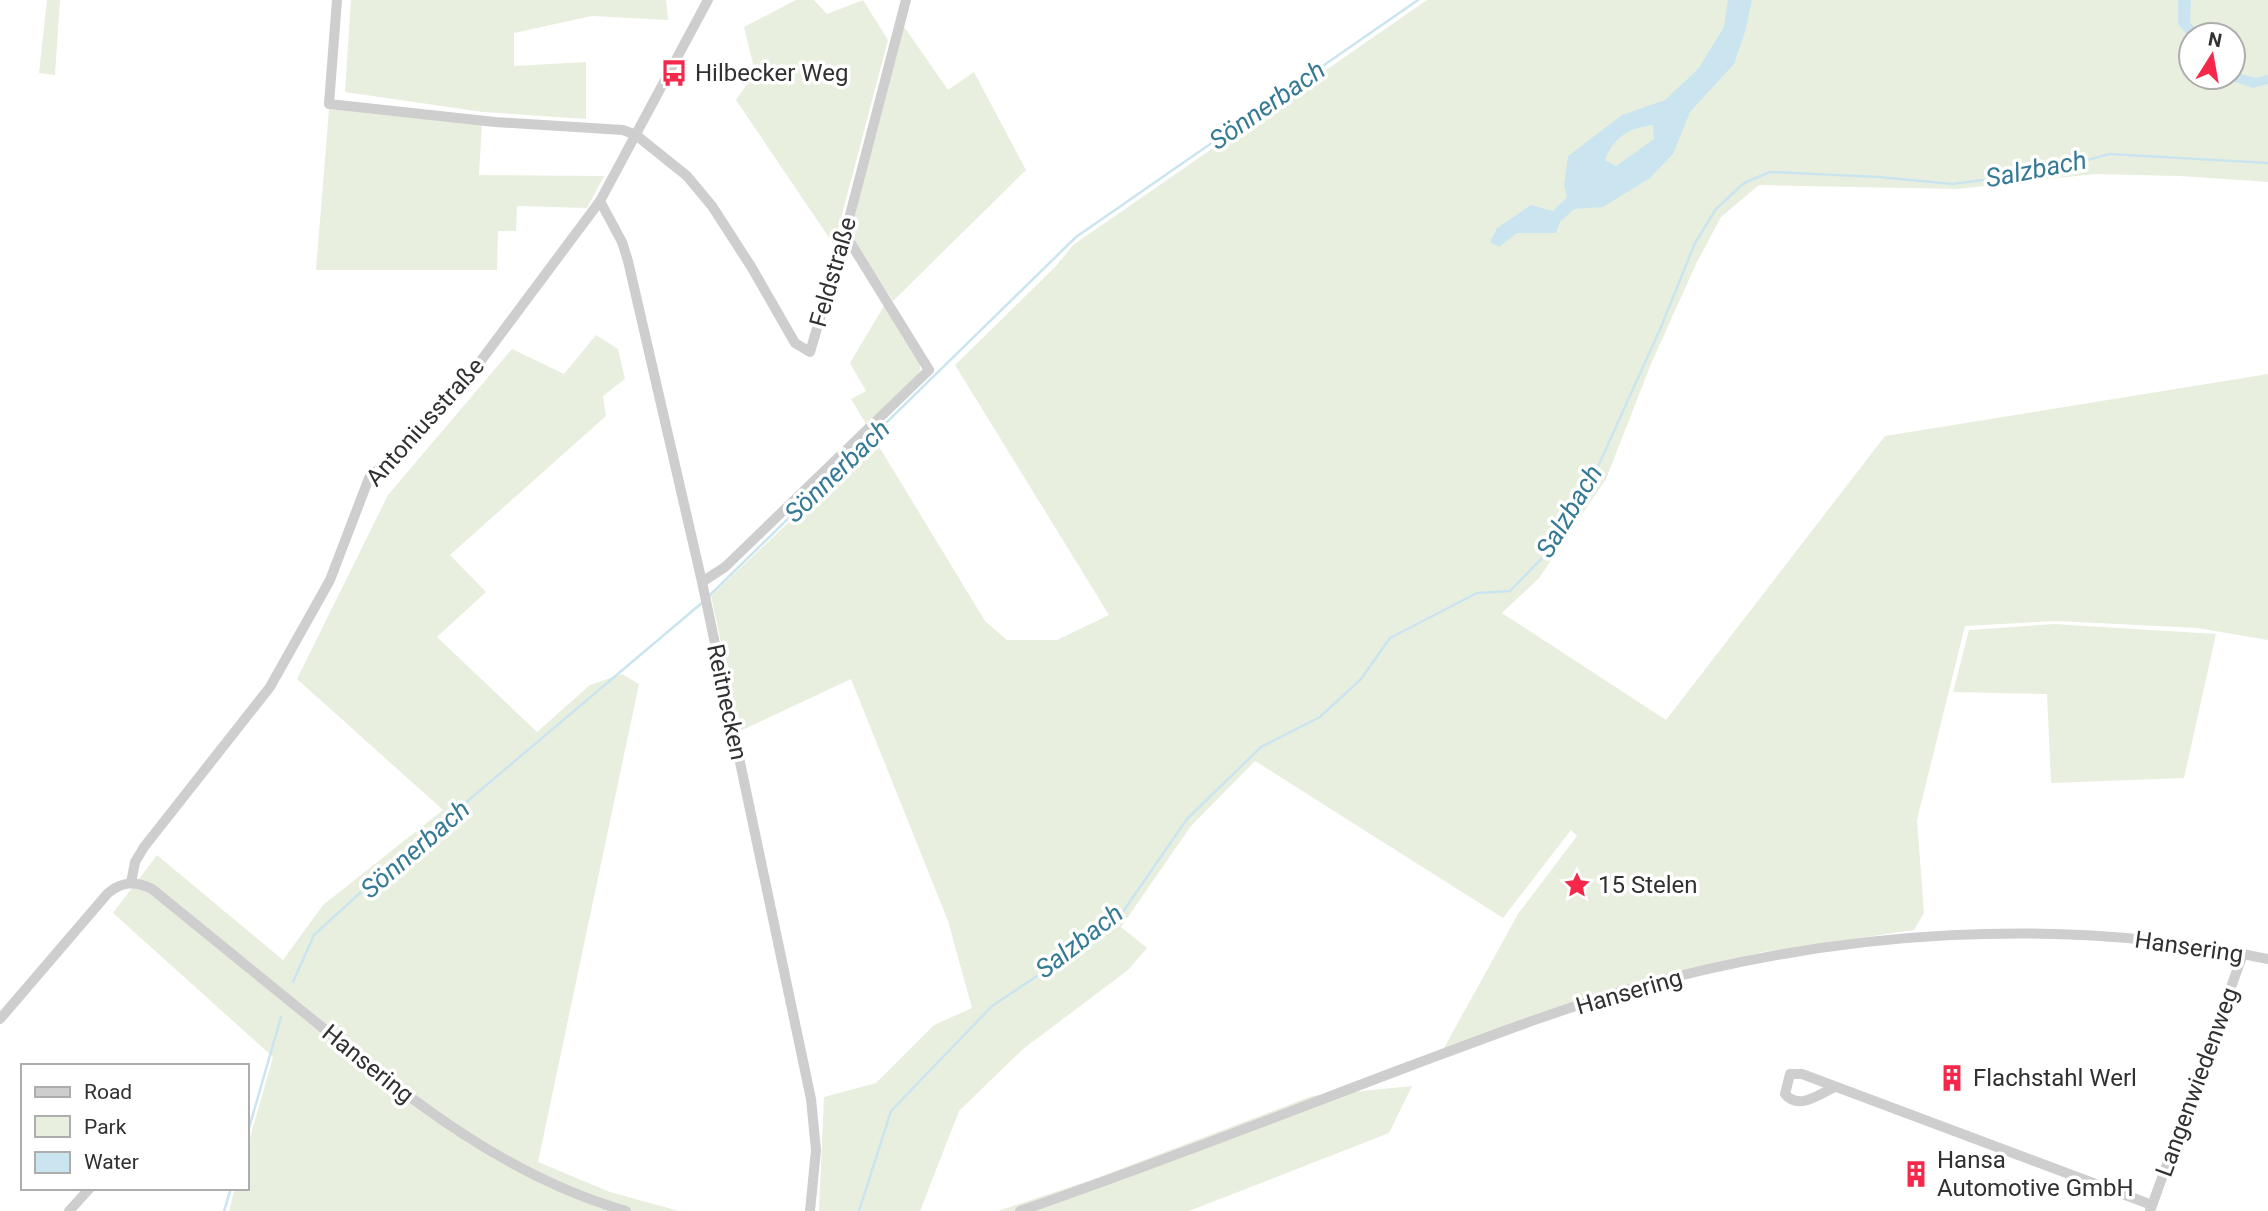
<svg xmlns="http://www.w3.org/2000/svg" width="2268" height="1211" font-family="Roboto,sans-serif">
<rect width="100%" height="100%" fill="#fff"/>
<!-- green -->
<g fill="#e9efdf" fill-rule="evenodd">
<path d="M47,0H60L55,75L39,73Z"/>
<path d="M351,0H666L668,20L592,16L514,33V66L586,62V119L483,112L345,92Z"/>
<path d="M796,0H814L827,14L863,0L888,40L834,245L736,100L755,72L744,27Z"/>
<path d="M1427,0H2268V182L2179,176L2095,174L1957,189L1759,185L1721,217L1696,264L1651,364L1606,479L1539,578L1502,613L1666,720L1885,436L2268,374V640L2197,628L2057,621L1965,626L1917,820L1924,913L1914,930L1763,952L1634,983L1444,1048L1518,914L1577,836L1571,830L1503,918L1255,761L1191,826L1121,927L1147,948L1128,970L1023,1049L959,1111L920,1211H819L824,1097L876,1083L934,1025L972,1008L948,921L851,679L740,731L711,596L875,440L985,621L1007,640H1057L1109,615L955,365L1057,265L1073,245ZM2191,35H2233V77H2191Z"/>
<path d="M903,25L948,90L974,72L1026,170L893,301L853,239V223Z"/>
<path d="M329,109L482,125L479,175L604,176L587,208L517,206L516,231H498L497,270H316Z"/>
<path d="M885,304L921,361L919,375L866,424L851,399L866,391L850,363Z"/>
<path d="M596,335L618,349L625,379L603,396L606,416L450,555L486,592L437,637L537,732L590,685L622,674L639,684L538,1162L610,1192L679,1211H229L235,1188H247V1148L273,1057L113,913L157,855L283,960L323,905L443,810L297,679L388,495L512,349L564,374Z"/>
<path d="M2054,624L2216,634L2184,778L2051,783L2047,694L1953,692L1969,630Z"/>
<path d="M1412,1086L1389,1133L1189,1211H998L1094,1179L1312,1096Z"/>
</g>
<!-- water -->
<g fill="#cae5f0" fill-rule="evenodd">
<path d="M1728,0H1752L1745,32L1734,64L1690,112L1673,154L1650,178L1603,207L1574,209L1560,222L1556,233H1517L1499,247L1490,242L1497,228L1531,205L1553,211L1567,197L1564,185L1568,156L1622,115L1665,100L1698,69L1724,27ZM1653,125L1654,139L1616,166L1605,160C1614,137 1629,128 1653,125Z"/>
<path d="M2178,0H2191L2190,22L2200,35H2191V40L2178,24Z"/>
<path d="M2233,72L2256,78L2268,75V84L2253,88L2220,77H2233Z"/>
</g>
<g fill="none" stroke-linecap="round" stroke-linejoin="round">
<!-- stream -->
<g stroke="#cae5f0" stroke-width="2.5">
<path d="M708,597L1076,237L1418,0"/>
<path d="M293,982L314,935L374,880L703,602"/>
<path d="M247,1135L281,1017"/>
<path d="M224,1211L231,1188"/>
<path d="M859,1211L891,1111L992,1006L1084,945L1122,913L1187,819L1261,747L1320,717L1361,679L1390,638L1477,593L1510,591L1549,551L1591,482L1661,327L1695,243L1716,209L1744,183L1770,172L1879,177L1952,184L2038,173L2110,154L2268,163"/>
</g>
<!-- minor -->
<g stroke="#cecece" stroke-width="10">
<path d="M337,0L329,104L495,122L623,130L636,135L687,176L712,206L752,268L795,343L810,352L845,234L906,0"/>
<path d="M600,201L622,242L628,261L702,582L811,1099L816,1150L810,1211"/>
<path d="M702,582L725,567L929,370L845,234"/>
<path d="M131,883L135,862L144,847L270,687L330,580L369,478L441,409L471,374L600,201L708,0"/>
<path d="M0,1019L108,893C122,881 136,881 152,889C207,934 263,979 318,1024C412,1101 507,1177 626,1211"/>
<path d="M1835,1087C1819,1094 1799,1111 1785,1094L1790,1074H1802L2152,1205"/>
<path d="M69,1211L90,1188"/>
<path d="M1020,1211C1151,1166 1280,1115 1410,1066C1485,1038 1560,1009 1637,987C1841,930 2060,915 2268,959"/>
<path d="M2150,1211L2243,954"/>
</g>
</g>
<!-- icons -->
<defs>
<symbol id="bus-bare" viewBox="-9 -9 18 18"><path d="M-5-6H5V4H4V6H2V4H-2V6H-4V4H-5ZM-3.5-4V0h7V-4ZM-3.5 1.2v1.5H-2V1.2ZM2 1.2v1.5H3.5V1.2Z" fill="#f5274b" stroke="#fff" stroke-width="2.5" paint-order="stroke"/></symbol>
<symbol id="sight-bare" viewBox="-9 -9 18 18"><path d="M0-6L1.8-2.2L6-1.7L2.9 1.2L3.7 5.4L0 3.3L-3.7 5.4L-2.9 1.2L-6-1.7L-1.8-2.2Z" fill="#f5274b" stroke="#fff" stroke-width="2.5" paint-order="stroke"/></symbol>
<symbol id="building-bare" viewBox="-9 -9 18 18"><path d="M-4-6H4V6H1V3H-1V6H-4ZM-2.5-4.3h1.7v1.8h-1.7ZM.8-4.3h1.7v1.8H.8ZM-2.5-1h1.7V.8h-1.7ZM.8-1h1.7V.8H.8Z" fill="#f5274b" stroke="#fff" stroke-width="2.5" paint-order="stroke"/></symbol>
</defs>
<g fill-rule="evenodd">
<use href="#bus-bare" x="655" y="54" width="38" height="38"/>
<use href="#sight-bare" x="1558" y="866" width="38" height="38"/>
<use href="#building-bare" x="1933" y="1059" width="38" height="38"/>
<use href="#building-bare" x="1897" y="1155" width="38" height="38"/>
</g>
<g text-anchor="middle" stroke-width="7" stroke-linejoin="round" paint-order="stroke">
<!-- poi labels -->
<g font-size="24" fill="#313131" stroke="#fff" text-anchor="start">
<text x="695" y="81">Hilbecker Weg</text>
<text x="1598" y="893">15 Stelen</text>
<text x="1973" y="1086">Flachstahl Werl</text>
<text x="1937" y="1168">Hansa<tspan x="1937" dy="28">Automotive GmbH</tspan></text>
</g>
<!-- street labels -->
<g font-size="24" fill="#313131" stroke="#fff">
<text transform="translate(833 272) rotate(-74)" y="8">Feldstraße</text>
<text transform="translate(425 422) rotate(-48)" y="8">Antoniusstraße</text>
<text transform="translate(727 702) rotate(78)" y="8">Reitnecken</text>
<text transform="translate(2189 947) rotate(8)" y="8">Hansering</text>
<text transform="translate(1629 992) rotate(-16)" y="8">Hansering</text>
<text transform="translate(368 1064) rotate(39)" y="8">Hansering</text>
<text transform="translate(2197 1082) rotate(-70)" y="8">Langenwiedenweg</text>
</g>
<!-- water labels -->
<g font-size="26" font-style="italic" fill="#357a95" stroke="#fff">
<text transform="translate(1267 105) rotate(-35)" y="9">Sönnerbach</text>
<text transform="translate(2036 169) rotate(-11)" y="9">Salzbach</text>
<text transform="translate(837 471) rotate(-44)" y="9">Sönnerbach</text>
<text transform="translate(1569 511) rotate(-59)" y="9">Salzbach</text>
<text transform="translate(415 849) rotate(-41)" y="9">Sönnerbach</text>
<text transform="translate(1079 941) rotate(-38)" y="9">Salzbach</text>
</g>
</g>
<!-- legend -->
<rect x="21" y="1064" width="228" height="126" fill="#ffffff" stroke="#adadad" stroke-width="2"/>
<rect x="35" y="1087" width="35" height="10" fill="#cecece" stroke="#adadad" stroke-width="2"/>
<text x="84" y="1099" font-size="21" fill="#313131">Road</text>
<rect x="35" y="1116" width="35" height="21" fill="#e9efdf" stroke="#adadad" stroke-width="2"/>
<text x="84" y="1134" font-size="21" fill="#313131">Park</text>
<rect x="35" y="1152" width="35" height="21" fill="#cae5f0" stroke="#adadad" stroke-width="2"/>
<text x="84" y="1169" font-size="21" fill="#313131">Water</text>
<!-- north arrow -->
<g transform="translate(2212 56) rotate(11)"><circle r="33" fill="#ffffff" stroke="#adadad" stroke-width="2"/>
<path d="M0-5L12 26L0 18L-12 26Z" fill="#f5274b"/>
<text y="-10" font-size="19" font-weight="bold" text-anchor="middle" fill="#313131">N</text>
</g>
</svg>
